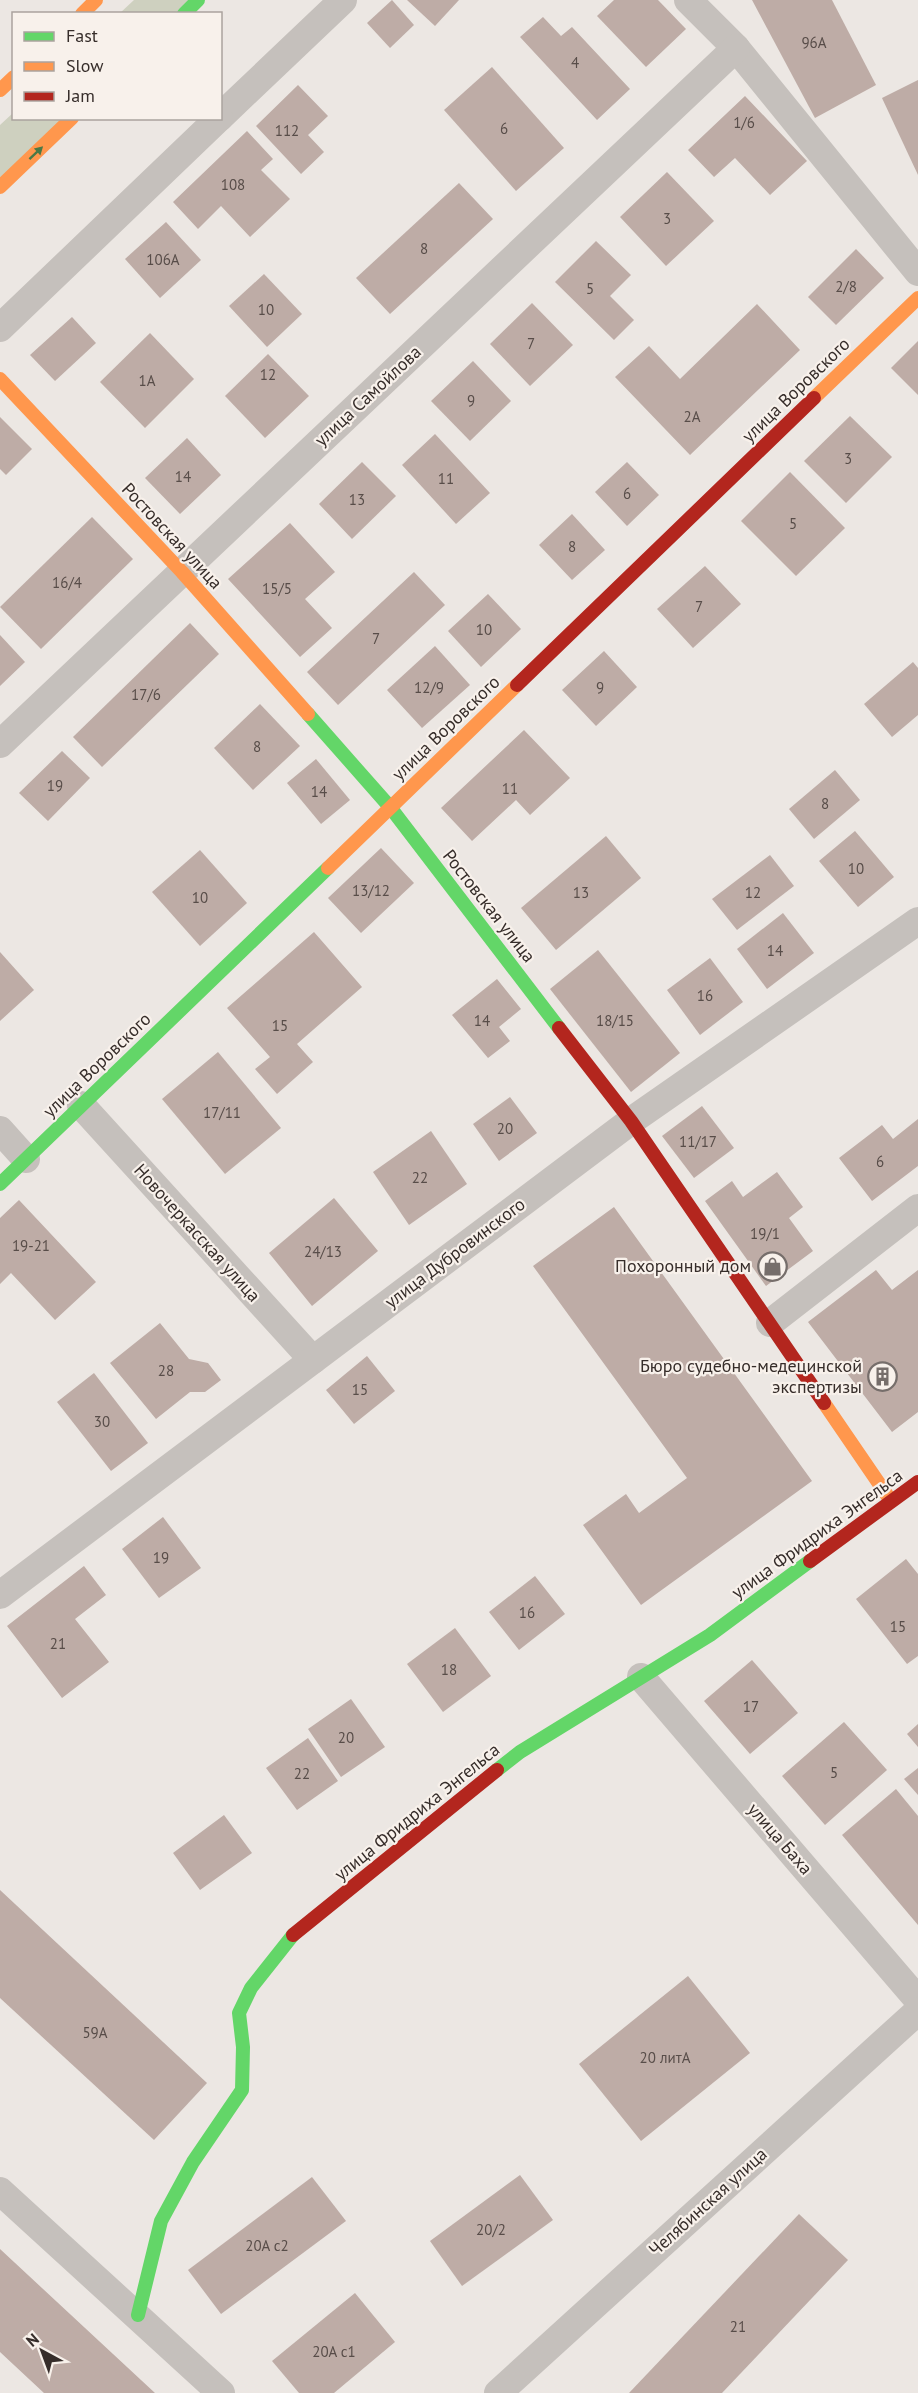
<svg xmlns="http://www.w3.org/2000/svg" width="918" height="2393" font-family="'PT Sans',sans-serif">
<rect width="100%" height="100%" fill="#ece7e3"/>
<!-- green -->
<g fill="#ced0bf">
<path d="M134,0H193L178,13L119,14Z"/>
<path d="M13,113L14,118L66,119L0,180V125Z"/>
</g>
<!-- building -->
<g fill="#beaca6">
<path d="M392,0L414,25L390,48L367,23Z"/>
<path d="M407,0H459L435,26Z"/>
<path d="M614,0H658L686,29L646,67L597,16Z"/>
<path d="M752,0H832L876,85L815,118Z"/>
<path d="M543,17L561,36L572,27L630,89L597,120L520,37Z"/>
<path d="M492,67L564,148L516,191L444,110Z"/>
<path d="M918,80V175L882,98Z"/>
<path d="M298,85L328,116L308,135L324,152L301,174L256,126Z"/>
<path d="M745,96L807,161L770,195L735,158L714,177L688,150Z"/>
<path d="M247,131L273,159L261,170L290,199L250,237L221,206L198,229L173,202Z"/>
<path d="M667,172L714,221L666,266L620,217Z"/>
<path d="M459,183L493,219L390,314L356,278Z"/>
<path d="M166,222L201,260L160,298L125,259Z"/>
<path d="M596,241L631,275L610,296L634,320L614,340L555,282Z"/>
<path d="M856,249L884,278L836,325L808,297Z"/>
<path d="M264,274L302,314L267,347L229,306Z"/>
<path d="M532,303L573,345L530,386L490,344Z"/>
<path d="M757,304L800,350L690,455L615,377L649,346L680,379Z"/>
<path d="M72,317L96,343L55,381L30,355Z"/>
<path d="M150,333L194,379L145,428L100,382Z"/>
<path d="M918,341V395L891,368Z"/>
<path d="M268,354L309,396L265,438L225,396Z"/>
<path d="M473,361L511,401L470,441L431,401Z"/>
<path d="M850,416L892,457L846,503L804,461Z"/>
<path d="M0,417L32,449L6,475L0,469Z"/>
<path d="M435,434L490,493L456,524L402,465Z"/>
<path d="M187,438L221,475L180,514L145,478Z"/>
<path d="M362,462L396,496L352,539L319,504Z"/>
<path d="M627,462L659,495L627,526L595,492Z"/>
<path d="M790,472L845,528L796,576L741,521Z"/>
<path d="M572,514L605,550L572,580L539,545Z"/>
<path d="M92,517L133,559L41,649L0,607Z"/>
<path d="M290,523L335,572L305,599L332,628L300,657L228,579Z"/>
<path d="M705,566L741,604L693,648L657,609Z"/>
<path d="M414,572L445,605L338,705L307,672Z"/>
<path d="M488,594L521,629L481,667L448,631Z"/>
<path d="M190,623L219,654L102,767L73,737Z"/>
<path d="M0,635L25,662L0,686Z"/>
<path d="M435,646L470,685L422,728L387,690Z"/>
<path d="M604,651L637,687L596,726L562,690Z"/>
<path d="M913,662L918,668V715L892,737L864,704Z"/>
<path d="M260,704L300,746L253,790L214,748Z"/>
<path d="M524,730L570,778L530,815L516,800L472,841L441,808Z"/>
<path d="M62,751L90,778L48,821L19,793Z"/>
<path d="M316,759L350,800L321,824L287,783Z"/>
<path d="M835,770L860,800L814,839L789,809Z"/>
<path d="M855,831L894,877L858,907L819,861Z"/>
<path d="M606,836L641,878L556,950L521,908Z"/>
<path d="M381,848L414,883L361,933L328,898Z"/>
<path d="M200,850L247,903L200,946L152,892Z"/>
<path d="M770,855L794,886L737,930L712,899Z"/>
<path d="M783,913L814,953L767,989L737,949Z"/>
<path d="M314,932L362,987L297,1044L313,1062L277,1094L255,1069L270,1057L227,1008Z"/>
<path d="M598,950L680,1053L631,1092L550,989Z"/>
<path d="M0,952L34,990L0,1021Z"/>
<path d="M710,958L743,1002L700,1035L667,990Z"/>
<path d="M497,979L521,1009L499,1027L510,1041L488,1058L452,1015Z"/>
<path d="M218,1052L281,1128L225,1174L162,1099Z"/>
<path d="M510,1097L537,1133L499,1161L473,1124Z"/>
<path d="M702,1106L734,1148L694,1178L662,1136Z"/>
<path d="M918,1119V1166L872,1201L839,1158L882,1125L893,1139Z"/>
<path d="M431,1131L467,1184L409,1225L373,1172Z"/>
<path d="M777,1172L803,1207L789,1218L813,1251L766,1286L705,1201L732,1181L743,1197Z"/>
<path d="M334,1198L378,1251L312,1306L269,1253Z"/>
<path d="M19,1200L96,1282L55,1320L11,1273L0,1284V1218Z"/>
<path d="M614,1207L812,1481L641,1605L583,1525L626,1494L639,1513L687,1478L533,1266Z"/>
<path d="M876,1270L892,1290L918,1270V1412L892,1432L808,1322Z"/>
<path d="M160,1323L189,1359L208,1363L221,1380L205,1392H190L156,1419L110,1363Z"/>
<path d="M367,1356L395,1391L354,1424L326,1390Z"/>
<path d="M94,1373L148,1443L111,1471L57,1402Z"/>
<path d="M163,1517L201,1568L159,1598L122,1549Z"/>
<path d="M906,1559L918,1574V1656L907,1664L856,1599Z"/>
<path d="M84,1566L106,1595L75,1619L109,1662L62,1698L7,1626Z"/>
<path d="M535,1576L565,1614L519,1650L489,1612Z"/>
<path d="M455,1628L491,1676L443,1712L407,1664Z"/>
<path d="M752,1660L798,1713L750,1754L704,1701Z"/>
<path d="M351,1699L385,1747L341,1777L308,1729Z"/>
<path d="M844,1722L887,1770L825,1825L782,1776Z"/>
<path d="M918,1724V1747L907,1734Z"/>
<path d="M308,1738L338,1781L297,1810L266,1768Z"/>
<path d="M918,1768V1795L904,1779Z"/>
<path d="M896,1789L918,1816V1925L842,1835Z"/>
<path d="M224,1815L252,1853L200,1890L173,1853Z"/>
<path d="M0,1890L207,2083L154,2140L0,1998Z"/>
<path d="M688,1976L750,2053L641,2141L579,2064Z"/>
<path d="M520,2175L553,2220L462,2286L430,2241Z"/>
<path d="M312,2177L346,2221L221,2314L188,2270Z"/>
<path d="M799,2214L848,2260L722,2393H629Z"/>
<path d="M0,2249L113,2354L155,2393H44L0,2352Z"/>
<path d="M355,2293L395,2342L334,2393H299L272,2361Z"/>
</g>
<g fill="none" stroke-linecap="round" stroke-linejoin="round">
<!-- street -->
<g stroke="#c5c0bc" stroke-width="28">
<path d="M688,0L736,48L918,272"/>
<path d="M220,117L343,0"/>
<path d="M0,328L219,118"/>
<path d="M0,744L736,48"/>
<path d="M81,1105L313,1360"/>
<path d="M0,1130L26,1159"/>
<path d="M770,1323L918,1208"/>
<path d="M0,1595L631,1121L918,921"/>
<path d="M641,1677L918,2000"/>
<path d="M0,2191L221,2393"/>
<path d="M498,2393L918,2011"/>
</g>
<!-- fast -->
<g stroke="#63d668" stroke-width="14">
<path d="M184,14L198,0"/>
<path d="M308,714L390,807L559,1028"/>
<path d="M0,1184L328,868"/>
<path d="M497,1770L520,1752L710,1635L810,1561"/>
<path d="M138,2315L161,2221L193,2162L242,2090L243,2047L239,2013L251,1988L293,1935"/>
</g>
<!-- slow -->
<g stroke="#ff974d" stroke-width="14">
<path d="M82,14L96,0"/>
<path d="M0,90L14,77"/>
<path d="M0,187L72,118"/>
<path d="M0,379L182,572L308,714"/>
<path d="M814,398L918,298"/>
<path d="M328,868L517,685"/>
<path d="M824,1403L891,1501"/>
</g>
<!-- jam -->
<g stroke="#b3261e" stroke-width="14">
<path d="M517,685L814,398"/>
<path d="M559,1028L631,1121L824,1403"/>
<path d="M810,1561L918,1482"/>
<path d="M293,1935L497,1770"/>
</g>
</g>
<!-- one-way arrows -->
<defs><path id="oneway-solid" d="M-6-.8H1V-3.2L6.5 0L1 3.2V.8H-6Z" transform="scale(1.5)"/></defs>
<use fill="#4a7946" href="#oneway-solid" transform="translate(36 153) rotate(-43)"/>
<!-- icons -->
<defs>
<symbol id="shop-ring" viewBox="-11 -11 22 22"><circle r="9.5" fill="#f8f1eb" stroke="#766e6b" stroke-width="1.5"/><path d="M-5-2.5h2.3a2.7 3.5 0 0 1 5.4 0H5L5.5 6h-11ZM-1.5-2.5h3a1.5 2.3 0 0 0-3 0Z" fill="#766e6b"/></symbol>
<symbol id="building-ring" viewBox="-11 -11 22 22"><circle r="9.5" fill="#f8f1eb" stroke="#766e6b" stroke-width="1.5"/><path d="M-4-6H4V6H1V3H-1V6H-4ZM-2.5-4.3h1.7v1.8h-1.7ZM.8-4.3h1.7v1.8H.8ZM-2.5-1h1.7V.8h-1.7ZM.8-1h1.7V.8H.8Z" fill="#766e6b"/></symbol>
</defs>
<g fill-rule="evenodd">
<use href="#shop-ring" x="756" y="1250" width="33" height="33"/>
<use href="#building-ring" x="866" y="1360" width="33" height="33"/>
</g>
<g text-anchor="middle" stroke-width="4.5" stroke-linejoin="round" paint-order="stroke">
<!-- number labels -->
<g font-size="15" fill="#584d49">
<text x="814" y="48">96А</text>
<text x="575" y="68">4</text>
<text x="744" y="128">1/6</text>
<text x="504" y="134">6</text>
<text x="287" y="136">112</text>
<text x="233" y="190">108</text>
<text x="667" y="224">3</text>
<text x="424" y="254">8</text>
<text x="163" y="265">106А</text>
<text x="846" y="292">2/8</text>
<text x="590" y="294">5</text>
<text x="266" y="315">10</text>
<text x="531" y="349">7</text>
<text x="268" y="380">12</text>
<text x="147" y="386">1А</text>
<text x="471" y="406">9</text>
<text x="692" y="422">2А</text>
<text x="848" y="464">3</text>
<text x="183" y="482">14</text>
<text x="446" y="484">11</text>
<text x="627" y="499">6</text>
<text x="357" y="505">13</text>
<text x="793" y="529">5</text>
<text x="572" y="552">8</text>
<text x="67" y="588">16/4</text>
<text x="277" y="594">15/5</text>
<text x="699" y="612">7</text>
<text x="484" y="635">10</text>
<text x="376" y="644">7</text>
<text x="429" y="693">12/9</text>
<text x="600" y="693">9</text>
<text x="146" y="700">17/6</text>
<text x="257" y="752">8</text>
<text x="55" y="791">19</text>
<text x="510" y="794">11</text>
<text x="319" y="797">14</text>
<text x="825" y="809">8</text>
<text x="856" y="874">10</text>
<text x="371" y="896">13/12</text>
<text x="581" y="898">13</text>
<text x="753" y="898">12</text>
<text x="200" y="903">10</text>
<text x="775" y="956">14</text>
<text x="705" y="1001">16</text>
<text x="482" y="1026">14</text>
<text x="615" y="1026">18/15</text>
<text x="280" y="1031">15</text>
<text x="222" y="1118">17/11</text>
<text x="505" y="1134">20</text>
<text x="698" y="1147">11/17</text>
<text x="880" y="1167">6</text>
<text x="420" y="1183">22</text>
<text x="765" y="1239">19/1</text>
<text x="31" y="1251">19-21</text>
<text x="323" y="1257">24/13</text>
<text x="166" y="1376">28</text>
<text x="360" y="1395">15</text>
<text x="102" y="1427">30</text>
<text x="161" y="1563">19</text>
<text x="527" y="1618">16</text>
<text x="898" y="1632">15</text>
<text x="58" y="1649">21</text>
<text x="449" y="1675">18</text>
<text x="751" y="1712">17</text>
<text x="346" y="1743">20</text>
<text x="834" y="1778">5</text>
<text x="302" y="1779">22</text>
<text x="95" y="2038">59А</text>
<text x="665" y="2063">20 литА</text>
<text x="491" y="2235">20/2</text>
<text x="267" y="2251">20А с2</text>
<text x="738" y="2332">21</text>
<text x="334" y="2357">20А с1</text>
</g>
<!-- street labels -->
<g font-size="18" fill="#362d2a" stroke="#f8f1eb">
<text transform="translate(796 390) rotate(-44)" y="6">улица Воровского</text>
<text transform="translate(368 396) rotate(-43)" y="6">улица Самойлова</text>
<text transform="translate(172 536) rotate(47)" y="6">Ростовская улица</text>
<text transform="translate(446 728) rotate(-44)" y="6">улица Воровского</text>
<text transform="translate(489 906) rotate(52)" y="6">Ростовская улица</text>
<text transform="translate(97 1065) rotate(-44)" y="6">улица Воровского</text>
<text transform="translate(197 1233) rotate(48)" y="6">Новочеркасская улица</text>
<text transform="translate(455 1253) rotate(-37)" y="6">улица Дубровинского</text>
<text transform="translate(817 1534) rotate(-36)" y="6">улица Фридриха Энгельса</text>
<text transform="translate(417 1812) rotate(-39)" y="6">улица Фридриха Энгельса</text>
<text transform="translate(780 1839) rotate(49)" y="6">улица Баха</text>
<text transform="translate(708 2202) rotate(-42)" y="6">Челябинская улица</text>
</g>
<!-- poi labels -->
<g font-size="18" fill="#362d2a" stroke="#f8f1eb" text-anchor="end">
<text x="751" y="1272">Похоронный дом</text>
<text x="862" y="1372">Бюро судебно-медецинской<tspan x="862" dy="21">экспертизы</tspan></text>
</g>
</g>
<!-- legend -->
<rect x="12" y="12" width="210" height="108" fill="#f8f1eb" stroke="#aaa39e" stroke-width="1.5"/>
<rect x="24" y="32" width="30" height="9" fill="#63d668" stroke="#aaa39e" stroke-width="1.5"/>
<text x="66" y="42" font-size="18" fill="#362d2a">Fast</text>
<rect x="24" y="62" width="30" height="9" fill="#ff974d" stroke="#aaa39e" stroke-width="1.5"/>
<text x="66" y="72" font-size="18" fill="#362d2a">Slow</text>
<rect x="24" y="92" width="30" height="9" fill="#b3261e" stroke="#aaa39e" stroke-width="1.5"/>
<text x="66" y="102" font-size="18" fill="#362d2a">Jam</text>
<!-- north arrow -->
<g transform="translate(42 2351) rotate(319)" stroke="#f8f1eb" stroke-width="4.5" paint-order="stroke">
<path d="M0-4.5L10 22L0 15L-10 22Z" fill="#362d2a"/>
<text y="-9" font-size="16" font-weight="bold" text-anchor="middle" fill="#362d2a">N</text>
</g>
</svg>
